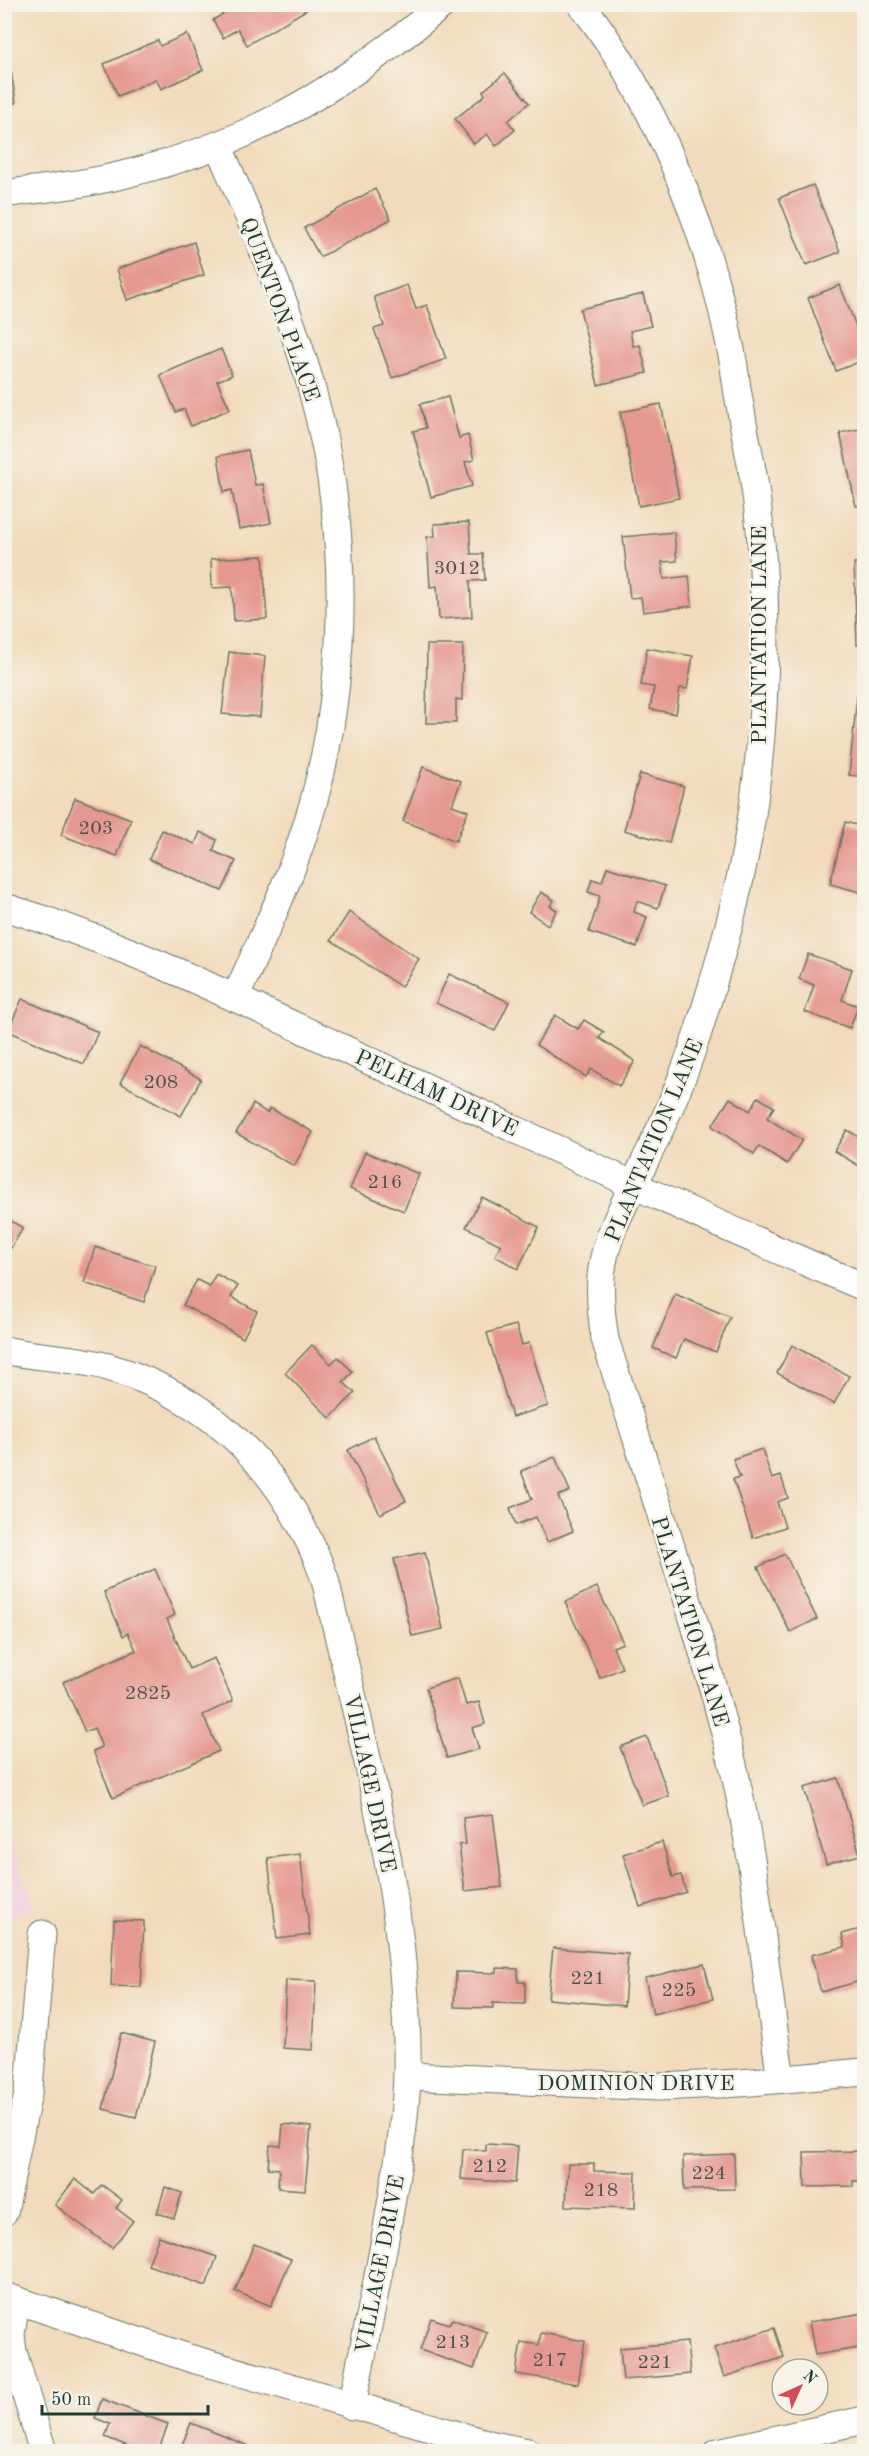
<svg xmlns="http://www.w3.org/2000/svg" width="869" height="2456" font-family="'Old Standard TT',serif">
<rect width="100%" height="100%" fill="#f7f3e8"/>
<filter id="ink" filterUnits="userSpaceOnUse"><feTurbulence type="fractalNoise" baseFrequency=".0167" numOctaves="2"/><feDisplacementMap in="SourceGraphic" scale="12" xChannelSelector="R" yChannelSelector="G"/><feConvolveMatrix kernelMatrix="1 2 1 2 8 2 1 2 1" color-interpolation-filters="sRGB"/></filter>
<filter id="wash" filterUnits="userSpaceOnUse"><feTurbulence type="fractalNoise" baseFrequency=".008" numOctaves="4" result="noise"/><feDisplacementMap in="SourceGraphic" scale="24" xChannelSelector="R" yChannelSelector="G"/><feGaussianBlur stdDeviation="1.35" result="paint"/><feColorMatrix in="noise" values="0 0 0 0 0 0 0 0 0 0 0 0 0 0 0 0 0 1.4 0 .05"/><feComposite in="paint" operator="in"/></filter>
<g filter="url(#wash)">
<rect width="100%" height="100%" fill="#f2dbbc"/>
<!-- built -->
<path fill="#f3cfdf" d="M4,1825L34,1908L5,1921H4Z"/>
<g id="blocks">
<!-- building -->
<g fill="#e59891">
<path d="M239,4H302L306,10L247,45L238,29L223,38L213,20Z"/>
<path d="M187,34L203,70L161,89L156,79L118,96L104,64L158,40L160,46Z"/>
<path d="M11,71L16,103L4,105V72Z"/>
<path d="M505,73L529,103L508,121L515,130L496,146L487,134L474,144L455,119L485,95L483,91Z"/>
<path d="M813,185L840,252L806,265L779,198Z"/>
<path d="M375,189L391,219L320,257L304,228Z"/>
<path d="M194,242L204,275L127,300L117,269Z"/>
<path d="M407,285L416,309L427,305L446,359L392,378L374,329L384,326L374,297Z"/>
<path d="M840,285L864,347V360L836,371L808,298Z"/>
<path d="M643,294L651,326L630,331L633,346L640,345L647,373L598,385L580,309Z"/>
<path d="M221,349L232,375L217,381L230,409L191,426L184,409L176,412L160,375Z"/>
<path d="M448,397L459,438L468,435L474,460L465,462L472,486L431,497L413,431L426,428L420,404Z"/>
<path d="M661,404L679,498L639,506L620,412Z"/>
<path d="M864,428V504L856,506L840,433Z"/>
<path d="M248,450L255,485L263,484L271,523L239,529L232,490L224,492L218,456Z"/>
<path d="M469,522L471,554H483L485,580L470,581L472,617L439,619L437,586L430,587L427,537L435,536L434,524Z"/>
<path d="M674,532L677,561L662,562L664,579L689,576L692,606L643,612L641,597L630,598L623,537Z"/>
<path d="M263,556L267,619L234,621L232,587L212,588L211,559Z"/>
<path d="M864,562V645H857L854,563Z"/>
<path d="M427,645H463L462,700L456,699V723H426Z"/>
<path d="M647,648L693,656L687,689L680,688L676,714L650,709L654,687L641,685Z"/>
<path d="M229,652L265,656L260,717L222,714Z"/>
<path d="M857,696H864V777L849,775Z"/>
<path d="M423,767L461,781L452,805L468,811L456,841L403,821Z"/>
<path d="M640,774L684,786L669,843L624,830Z"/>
<path d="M75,798L131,819L117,856L61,835Z"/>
<path d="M845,822L864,827V893L830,884Z"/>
<path d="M162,830L195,844L200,832L217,840L213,851L236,861L222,891L149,859Z"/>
<path d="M607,867L665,886L658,908L637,901L634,912L647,917L637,947L589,932L600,896L588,892L592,879L602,882Z"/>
<path d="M541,892L554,900L550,906L557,910L548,925L529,912Z"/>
<path d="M349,912L419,959L401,987L331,940Z"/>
<path d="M808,954L852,969L842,1000L858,1006L850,1028L805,1012L814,985L799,979Z"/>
<path d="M449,974L509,1002L495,1031L436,1003Z"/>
<path d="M22,999L98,1032L84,1064L8,1031Z"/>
<path d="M555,1015L578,1029L584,1020L604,1032L599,1038L635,1061L619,1086L591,1069L586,1077L536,1045Z"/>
<path d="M140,1046L201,1079L181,1116L120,1083Z"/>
<path d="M758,1097L774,1107L767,1118L802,1140L787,1164L759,1146L754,1154L712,1126L730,1098L750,1111Z"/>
<path d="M253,1104L267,1113L270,1108L313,1132L294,1166L236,1133Z"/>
<path d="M847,1130L864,1140V1158L859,1166L834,1151Z"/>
<path d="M365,1152L419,1174L404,1211L350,1189Z"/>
<path d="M482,1197L539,1227L518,1269L495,1256L501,1245L466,1227Z"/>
<path d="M4,1217L23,1228L4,1259Z"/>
<path d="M95,1247L155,1266L144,1302L84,1283Z"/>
<path d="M216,1274L238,1286L231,1297L257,1311L243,1338L183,1305L197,1280L209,1286Z"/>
<path d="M675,1294L730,1317L716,1352L684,1339L676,1358L653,1348Z"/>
<path d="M516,1325L522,1345L529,1343L548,1406L512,1417L487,1333Z"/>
<path d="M312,1345L331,1364L338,1357L353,1372L343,1382L355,1393L330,1418L285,1373Z"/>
<path d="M792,1345L849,1376L834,1404L777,1373Z"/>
<path d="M374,1436L406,1501L380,1514L348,1450Z"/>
<path d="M762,1449L772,1479L781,1476L788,1498L777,1502L785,1527L753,1538L733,1479L740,1477L733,1459Z"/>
<path d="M555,1457L570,1491L558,1496L573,1531L547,1542L536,1517L516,1525L510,1508L532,1499L521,1471Z"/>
<path d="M425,1552L443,1629L412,1636L394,1559Z"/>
<path d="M785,1554L817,1619L790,1632L758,1567Z"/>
<path d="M155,1569L175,1615L167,1619L189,1669L214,1658L233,1701L203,1715L219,1751L113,1798L93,1751L102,1747L94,1728L85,1732L63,1682L136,1650L128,1633L123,1636L104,1592Z"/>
<path d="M597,1587L623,1643L613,1647L622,1668L600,1678L565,1602Z"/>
<path d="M458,1678L466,1705L479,1702L485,1724L472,1728L479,1749L447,1758L426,1688Z"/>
<path d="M647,1737L669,1796L642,1805L620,1747Z"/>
<path d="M838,1778L860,1855L826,1864L804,1788Z"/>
<path d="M493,1814L502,1887L465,1891L459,1845L466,1844L463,1818Z"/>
<path d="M662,1842L673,1877L681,1875L686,1892L640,1907L623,1854Z"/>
<path d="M300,1854L310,1935L277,1939L268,1858Z"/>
<path d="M114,1920L144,1921L141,1987L111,1986Z"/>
<path d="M864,1928V1980L821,1992L811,1955L845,1947L842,1934Z"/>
<path d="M553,1948L628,1954L624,2006L548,1999Z"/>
<path d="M704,1964L713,1999L653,2014L645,1978Z"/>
<path d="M497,1968L518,1969V1982H525V2004L493,2003V2008L454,2007L456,1972L497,1973Z"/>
<path d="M286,1980L316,1981L313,2050L283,2048Z"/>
<path d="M121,2033L155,2042L136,2117L103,2109Z"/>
<path d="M283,2124L311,2127L305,2190L278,2188L279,2169L268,2168L270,2145L281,2146Z"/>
<path d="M486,2144L518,2146L515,2183L461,2179L463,2149L486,2151Z"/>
<path d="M864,2151V2181H853V2186L805,2187L804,2152Z"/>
<path d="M734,2154L735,2189L684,2190L683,2156Z"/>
<path d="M568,2164H594V2171L636,2172L635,2208L566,2206Z"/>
<path d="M75,2179L94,2194L102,2185L122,2200L116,2208L133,2221L112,2248L55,2205Z"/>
<path d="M165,2187L182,2193L174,2218L157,2213Z"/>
<path d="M159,2236L217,2257L206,2286L148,2265Z"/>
<path d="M254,2244L291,2259L271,2306L235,2291Z"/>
<path d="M864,2313V2347L815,2355L809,2322Z"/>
<path d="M431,2318L449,2324L452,2319L487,2332L474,2369L420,2350Z"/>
<path d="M774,2328L784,2357L724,2377L714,2348Z"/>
<path d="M541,2333L585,2341L578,2384L516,2374L521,2342L539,2345Z"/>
<path d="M687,2342L690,2374L623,2380L620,2348Z"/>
<path d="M102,2399L168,2424L158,2452H143L105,2437L110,2424L95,2418Z"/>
<path d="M191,2423L261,2451V2452H179Z"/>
</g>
</g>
</g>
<g filter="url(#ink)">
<use href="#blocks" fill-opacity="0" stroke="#697464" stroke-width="1.5"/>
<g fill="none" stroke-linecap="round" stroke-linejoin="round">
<defs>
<g id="minor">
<path d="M581,4C656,99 708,232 731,350C735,368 736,387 740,405C744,431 750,456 754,481C768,572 768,685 757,776C748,862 725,946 699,1029C685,1074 667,1116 646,1159C631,1192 610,1226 603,1262C598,1287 601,1314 605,1339C649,1480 698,1621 733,1765C757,1869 765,1974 781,2079"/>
<path d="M218,145C252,224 288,304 311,386C349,520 350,670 313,804C294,872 264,935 235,998"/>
<path d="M4,194C47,188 89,184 130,173C253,143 347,84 443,4"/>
<path d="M4,907C121,942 231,996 340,1047C514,1128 687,1213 864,1287"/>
<path d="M4,1350C39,1358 74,1357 108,1367C216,1399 287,1475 325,1579C362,1742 410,1905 407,2074C406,2114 400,2153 393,2192C382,2263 366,2334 352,2406"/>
<path d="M407,2076L659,2087L740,2083L864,2072"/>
<path d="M4,2212L29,2088L42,1934"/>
<path d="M4,2296L189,2358L493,2445L528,2452"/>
<path d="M16,2300L11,2334L13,2352L43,2452"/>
<path d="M718,2452L864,2420"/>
</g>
</defs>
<!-- minor casing -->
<use href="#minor" stroke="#697464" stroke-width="29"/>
<!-- minor -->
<use href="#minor" stroke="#fff" stroke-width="27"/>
</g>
</g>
<g text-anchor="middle" stroke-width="5" stroke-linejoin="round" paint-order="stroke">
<!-- number labels -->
<g font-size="20" fill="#50544b">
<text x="457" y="574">3012</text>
<text x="96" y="834">203</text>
<text x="161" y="1088">208</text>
<text x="385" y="1188">216</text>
<text x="148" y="1699">2825</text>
<text x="588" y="1984">221</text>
<text x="679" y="1996">225</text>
<text x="490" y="2172">212</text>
<text x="709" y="2179">224</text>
<text x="601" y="2196">218</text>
<text x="453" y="2348">213</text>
<text x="550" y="2366">217</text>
<text x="655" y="2368">221</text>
</g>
<!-- street labels -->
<g font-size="22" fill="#1f3d34" stroke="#f7f3e8">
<text transform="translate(281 309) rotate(70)" y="8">QUENTON PLACE</text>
<text transform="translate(758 635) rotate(-90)" y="8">PLANTATION LANE</text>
<text transform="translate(437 1092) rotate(25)" y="8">PELHAM DRIVE</text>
<text transform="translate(653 1140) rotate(-67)" y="8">PLANTATION LANE</text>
<text transform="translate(691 1621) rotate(73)" y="8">PLANTATION LANE</text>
<text transform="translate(371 1783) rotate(78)" y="8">VILLAGE DRIVE</text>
<text x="636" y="2090">DOMINION DRIVE</text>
<text transform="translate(379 2264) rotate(-79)" y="8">VILLAGE DRIVE</text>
</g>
</g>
<!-- margin -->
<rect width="869" height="2456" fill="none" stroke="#f7f3e8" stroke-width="24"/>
<!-- north arrow -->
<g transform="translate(800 2387) rotate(45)"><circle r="28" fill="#f7f3e8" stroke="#a1aaa0" stroke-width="1.5"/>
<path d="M0-4.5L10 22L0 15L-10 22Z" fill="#d1495b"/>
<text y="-9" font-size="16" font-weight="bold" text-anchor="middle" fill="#1f3d34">N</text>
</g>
<!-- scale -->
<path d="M42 2405v9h166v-9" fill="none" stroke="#1f3d34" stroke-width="3"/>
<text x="51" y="2405" font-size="18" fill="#1f3d34" stroke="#f7f3e8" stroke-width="4.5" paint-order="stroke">50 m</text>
</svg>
